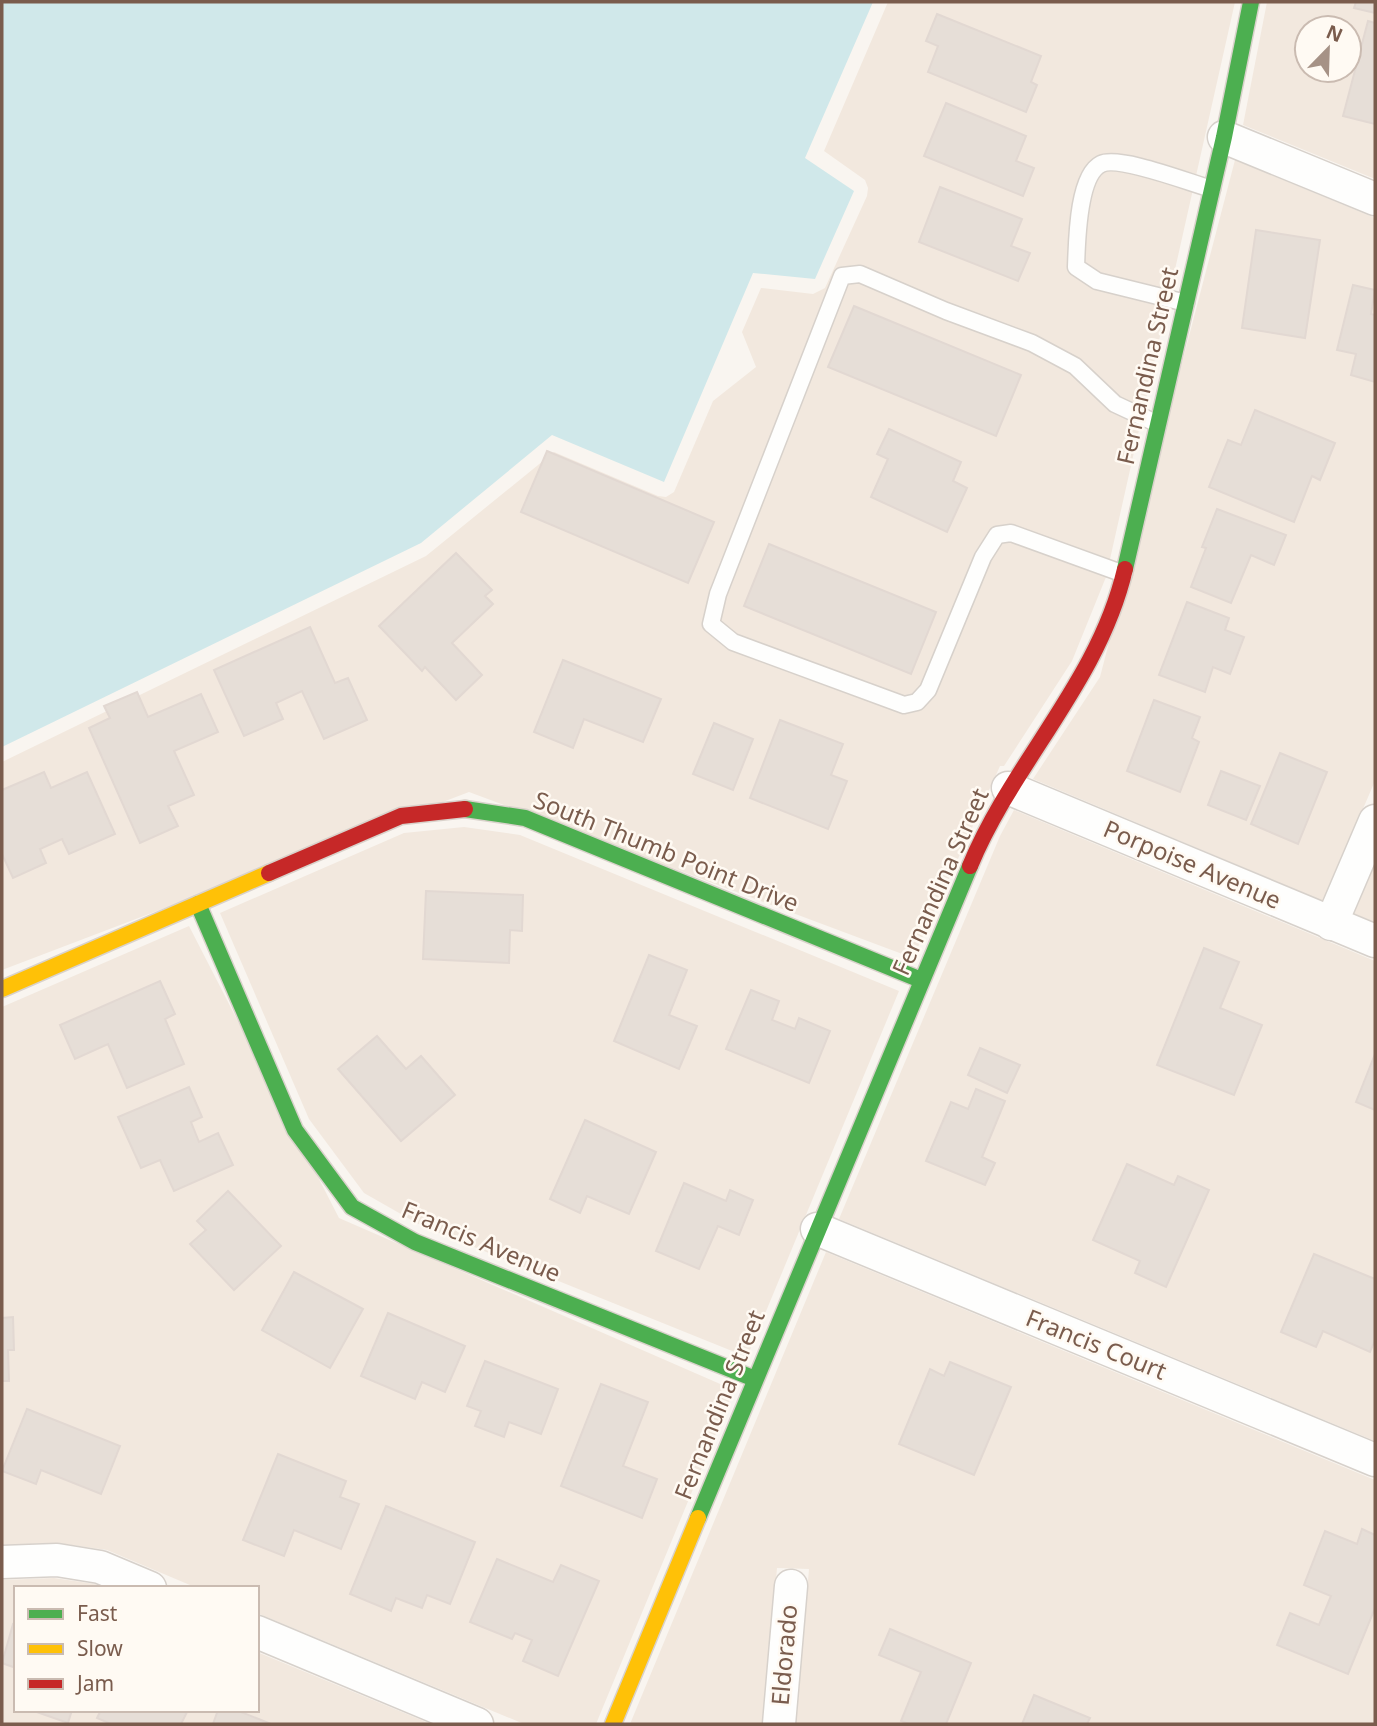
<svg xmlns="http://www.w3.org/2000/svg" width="1377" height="1726" font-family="'Noto Sans',sans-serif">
<rect width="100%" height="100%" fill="#f9f5f0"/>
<!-- residential -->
<g fill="#f2e8de" fill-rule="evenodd">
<path d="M888,2H1235L1106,577L1072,661L1004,766H1000L913,958L469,792L2,970V762L426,556L554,452L658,496L666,497L674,492L713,401L756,367L742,332L761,288L813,294L825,288L867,196L868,188L865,180L824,151Z"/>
<path d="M1267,2H1375V179L1243,125ZM1307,28H1349V70H1307Z"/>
<path d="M1235,160L1375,218V781L1323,901L1033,779L1100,677Z"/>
<path d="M1014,810L1375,961V1441L839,1219L1000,836Z"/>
<path d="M464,827L520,835L899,991L747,1357L422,1226L364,1193L309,1119L220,913L404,833Z"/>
<path d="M1375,861V922L1352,913Z"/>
<path d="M189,926L339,1218L734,1390L596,1724H524L257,1613V1588H197L107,1550L58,1543L2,1545V1007Z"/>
<path d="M826,1252L1375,1480V1724H796L809,1569L777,1568L763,1724H630Z"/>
<path d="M54,1578L95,1584L104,1588H16V1710H257V1652L431,1724H2V1580Z"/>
</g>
<!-- water -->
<path fill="#d0e8ea" d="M2,2H873L805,158L854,191L815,279L753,273L664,482L552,435L421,543L2,747Z"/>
<!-- building -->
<g fill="#e6ded7" stroke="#e2d8d2" stroke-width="2">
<path d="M1356,2H1375V13L1354,8Z"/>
<path d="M937,14L1041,56L1031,82L1037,85L1026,112L928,72L938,46L926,41Z"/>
<path d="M1368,21L1375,23V124L1343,116Z"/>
<path d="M946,103L1026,136L1016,161L1034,168L1023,196L924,156Z"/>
<path d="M940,187L1022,219L1011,246L1030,253L1018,281L919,242Z"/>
<path d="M1256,230L1320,240L1305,338L1242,328Z"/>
<path d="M1353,285L1375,290L1371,314L1375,315V382L1351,375L1356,354L1337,350Z"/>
<path d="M854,306L1021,375L996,436L828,367Z"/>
<path d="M1255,410L1335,443L1320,480L1312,476L1294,522L1209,487L1228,440L1241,445Z"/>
<path d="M889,429L961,462L953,481L967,488L947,532L871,497L888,459L877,454Z"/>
<path d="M547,451L714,522L688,583L521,512Z"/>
<path d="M1217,509L1286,535L1274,565L1251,555L1231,603L1191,587L1206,548L1202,547Z"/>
<path d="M769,544L936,612L911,674L744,606Z"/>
<path d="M456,553L492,590L485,596L493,604L452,643L482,675L456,700L425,667L422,671L379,626Z"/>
<path d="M1187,602L1229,618L1225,630L1244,637L1230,674L1213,667L1205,692L1159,675Z"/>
<path d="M310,627L335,683L348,678L367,720L324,739L302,691L276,703L283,719L244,736L214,670Z"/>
<path d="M563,660L661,699L643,742L584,719L573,748L534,732Z"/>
<path d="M137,692L148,717L201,694L218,732L174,751L194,795L168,806L178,826L140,843L89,728L110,718L104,706Z"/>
<path d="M1154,700L1200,717L1192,738L1199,742L1180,792L1127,771Z"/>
<path d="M780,720L843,744L831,775L847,781L828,829L750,798Z"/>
<path d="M714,723L753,739L733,790L693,774Z"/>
<path d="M1280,753L1327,772L1298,844L1251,824Z"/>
<path d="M1221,771L1260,786L1246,820L1208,805Z"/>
<path d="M44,772L51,788L87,772L115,834L69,854L62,839L40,849L46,863L13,878L2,854V790Z"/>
<path d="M426,891L523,895L522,931L510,930L509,963L423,959Z"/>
<path d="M1204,948L1239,962L1220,1008L1262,1025L1234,1095L1157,1065Z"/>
<path d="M649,955L687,970L669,1015L697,1026L679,1069L614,1041Z"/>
<path d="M160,981L175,1014L165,1019L184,1064L127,1088L108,1044L75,1059L60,1025Z"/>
<path d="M751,990L779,1001L772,1020L795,1029L799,1018L830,1031L809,1083L726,1049Z"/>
<path d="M377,1036L406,1069L421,1056L455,1095L401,1141L338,1069Z"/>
<path d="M980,1048L1020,1065L1007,1093L968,1075Z"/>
<path d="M1375,1054V1110L1356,1102Z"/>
<path d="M189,1087L202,1117L191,1122L199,1142L218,1133L233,1165L174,1191L160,1160L141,1168L118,1117Z"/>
<path d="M976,1089L1005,1101L982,1157L995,1163L985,1185L926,1161L951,1102L968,1109Z"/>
<path d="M585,1120L656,1152L629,1214L587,1196L580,1213L550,1199Z"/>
<path d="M1127,1164L1174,1185L1178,1176L1209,1190L1166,1287L1135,1273L1140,1261L1093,1240Z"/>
<path d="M684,1183L726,1201L730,1190L753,1200L739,1235L718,1226L699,1269L656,1251Z"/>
<path d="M228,1191L281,1246L234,1290L190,1244L206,1230L197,1221Z"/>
<path d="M1314,1254L1375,1279V1340L1370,1352L1323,1331L1316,1347L1281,1332Z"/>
<path d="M294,1272L363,1309L330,1368L262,1330Z"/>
<path d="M388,1313L465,1346L445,1392L422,1382L415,1399L361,1376Z"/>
<path d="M13,1317L14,1350H8L9,1381H2V1318Z"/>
<path d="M485,1361L558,1389L541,1434L509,1422L504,1437L475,1426L481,1411L467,1406Z"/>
<path d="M950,1362L1011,1387L974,1475L899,1444L930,1369L944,1376Z"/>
<path d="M601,1384L648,1402L623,1466L657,1479L642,1518L561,1486Z"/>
<path d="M27,1409L120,1446L101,1494L41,1470L36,1484L2,1471Z"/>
<path d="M278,1454L346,1481L340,1497L359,1504L341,1549L294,1530L284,1556L243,1540Z"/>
<path d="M386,1506L475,1542L450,1604L427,1595L422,1608L396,1598L391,1611L350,1594Z"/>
<path d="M1362,1529L1375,1535V1608L1348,1674L1277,1645L1290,1613L1319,1625L1331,1596L1304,1585L1325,1531L1357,1544Z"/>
<path d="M497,1559L553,1582L561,1565L599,1581L558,1676L523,1661L532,1640L515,1633L512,1639L470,1622Z"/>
<path d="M13,1624L16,1625V1668L2,1663Z"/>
<path d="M890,1629L971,1663L946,1724H909L901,1721L921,1672L879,1655Z"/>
<path d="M1034,1695L1090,1718L1087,1724H1022Z"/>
<path d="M31,1710H72L68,1723Z"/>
<path d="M101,1710H188L181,1724H111L97,1718Z"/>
<path d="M218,1710H236L271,1724H213Z"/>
</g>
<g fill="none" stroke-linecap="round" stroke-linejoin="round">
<defs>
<g id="lane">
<path d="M1186,303L1097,281L1076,267C1077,244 1077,176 1101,164C1119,155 1190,183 1212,189"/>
<path d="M1124,574L1011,533L997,535L983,557L928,690L917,702L904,705L733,642L711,624L718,594L842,276L860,274L946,311L1032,343L1075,366L1115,404L1158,424"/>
</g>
<g id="street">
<path d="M1224,137L1375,199"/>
<path d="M1008,788L1375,941"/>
<path d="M1331,924L1375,821"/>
<path d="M817,1229L1375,1460"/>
<path d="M2,1562L57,1560L100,1567L150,1588"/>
<path d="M257,1632L477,1724"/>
<path d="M779,1724L791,1586"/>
</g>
<g id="fast">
<path d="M1125,569L1224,137L1251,2"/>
<path d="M465,809L525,818L921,980"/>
<path d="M198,904L295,1130L352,1207L415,1242L755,1379"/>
<path d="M698,1518L970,866"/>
</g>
<g id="slow">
<path d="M2,989L269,873"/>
<path d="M613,1724L698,1518"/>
</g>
<g id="jam">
<path d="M970,866C1013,762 1099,681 1125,569"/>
<path d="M269,873L401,816L465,809"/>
</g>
</defs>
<!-- lane casing -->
<use href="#lane" stroke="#d7d1cb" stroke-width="19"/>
<!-- street casing -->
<use href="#street" stroke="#d7d1cb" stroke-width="35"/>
<!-- fast casing -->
<use href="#fast" stroke="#d9d2cb" stroke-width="19"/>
<!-- slow casing -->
<use href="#slow" stroke="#d9d2cb" stroke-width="19"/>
<!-- jam casing -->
<use href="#jam" stroke="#d9d2cb" stroke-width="19"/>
<!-- lane -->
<use href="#lane" stroke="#fefefd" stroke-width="16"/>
<!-- street -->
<use href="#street" stroke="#fefefd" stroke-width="32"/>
<!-- fast -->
<use href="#fast" stroke="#4caf50" stroke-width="16"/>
<!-- slow -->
<use href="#slow" stroke="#ffc107" stroke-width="16"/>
<!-- jam -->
<use href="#jam" stroke="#c62828" stroke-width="16"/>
</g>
<g text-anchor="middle" stroke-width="5" stroke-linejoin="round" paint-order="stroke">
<!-- street labels -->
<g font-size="24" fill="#7a5c4d" stroke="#fffaf3">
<text transform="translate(1148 366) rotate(-77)" y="8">Fernandina Street</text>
<text transform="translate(666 852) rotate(22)" y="8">South Thumb Point Drive</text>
<text transform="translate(1192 865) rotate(23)" y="8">Porpoise Avenue</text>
<text transform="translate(941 882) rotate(-66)" y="8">Fernandina Street</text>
<text transform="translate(481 1242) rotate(23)" y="8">Francis Avenue</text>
<text transform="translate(1096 1345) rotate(22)" y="8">Francis Court</text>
<text transform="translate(720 1405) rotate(-68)" y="8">Fernandina Street</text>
<text transform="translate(785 1655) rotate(-85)" y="8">Eldorado</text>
</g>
</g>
<!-- border -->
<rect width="1377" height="1726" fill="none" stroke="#7a5c4d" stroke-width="7"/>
<!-- legend -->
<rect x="14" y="1586" width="245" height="126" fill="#fffaf3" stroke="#cabbb1" stroke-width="2"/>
<rect x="28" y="1609" width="35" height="10" fill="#4caf50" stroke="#cabbb1" stroke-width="2"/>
<text x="77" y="1621" font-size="21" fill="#7a5c4d">Fast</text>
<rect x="28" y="1644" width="35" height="10" fill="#ffc107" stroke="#cabbb1" stroke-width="2"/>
<text x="77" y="1656" font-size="21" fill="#7a5c4d">Slow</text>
<rect x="28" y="1679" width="35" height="10" fill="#c62828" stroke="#cabbb1" stroke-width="2"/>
<text x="77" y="1691" font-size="21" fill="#7a5c4d">Jam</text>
<!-- north arrow -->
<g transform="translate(1328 49) rotate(23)"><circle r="33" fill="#fffaf3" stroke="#cabbb1" stroke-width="2"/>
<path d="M0-5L12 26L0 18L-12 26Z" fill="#a69286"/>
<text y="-10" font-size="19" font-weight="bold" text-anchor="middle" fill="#7a5c4d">N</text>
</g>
</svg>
